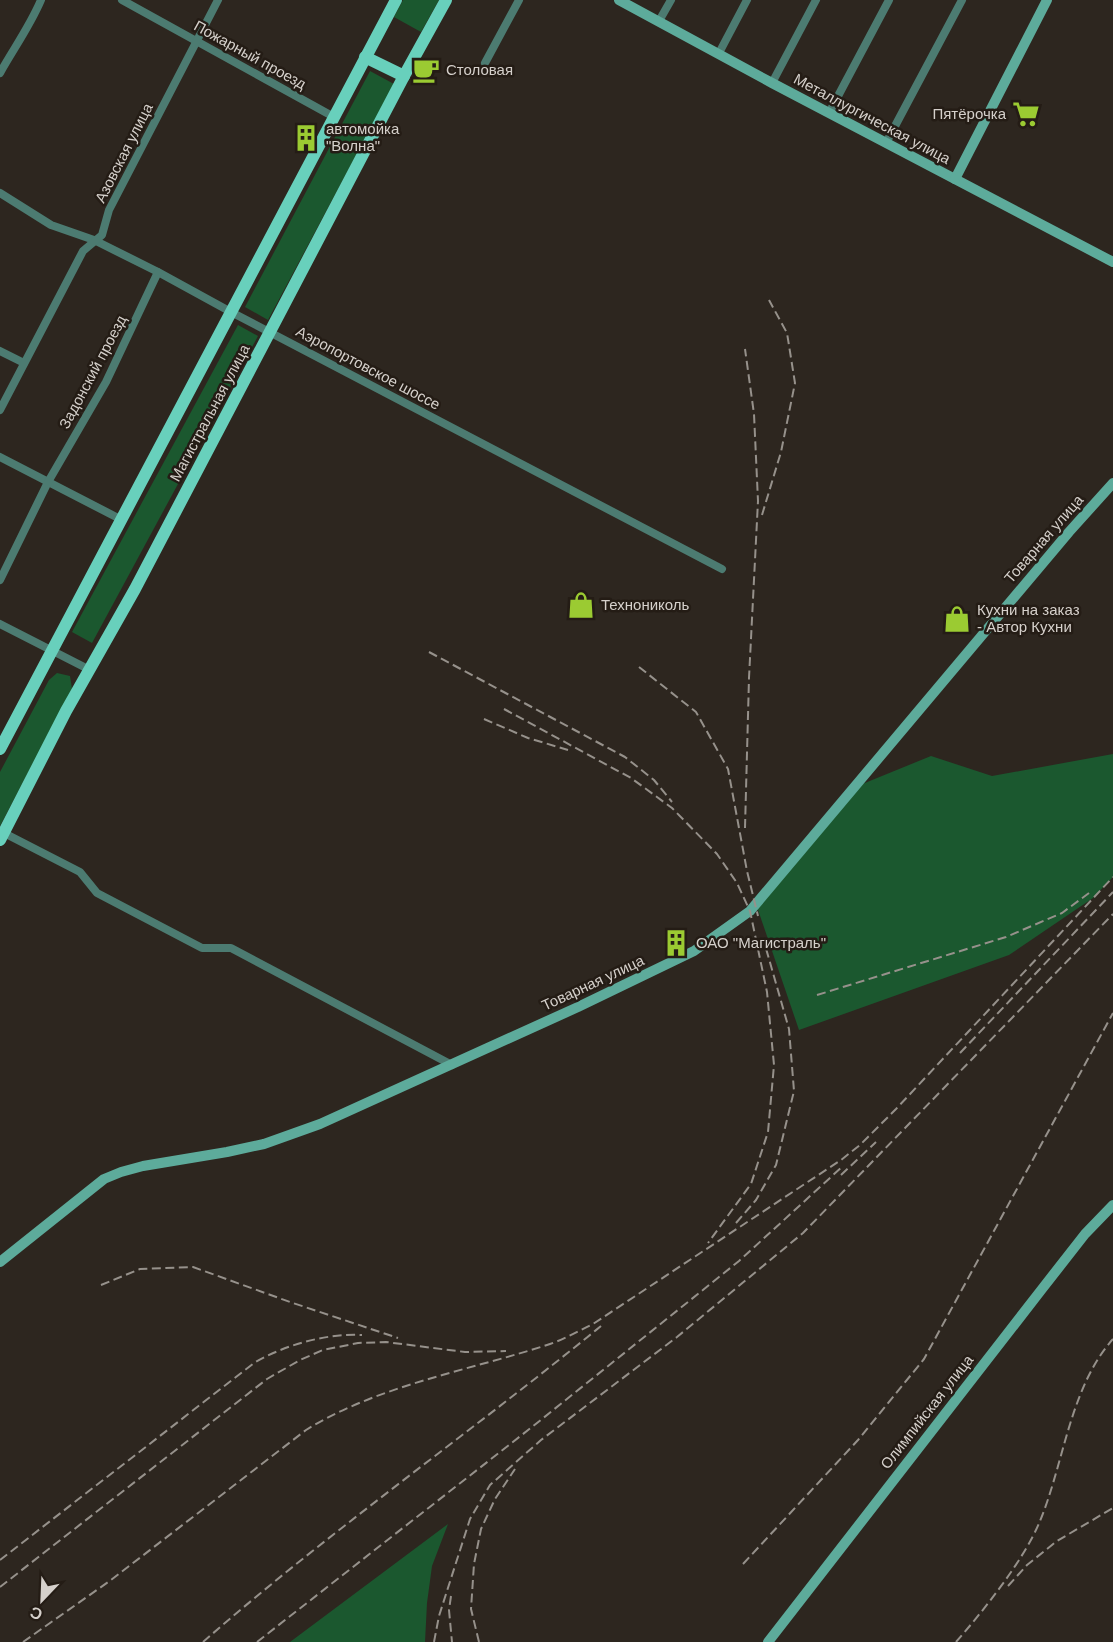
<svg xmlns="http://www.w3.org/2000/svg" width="1113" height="1642" font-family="Helvetica,sans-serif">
<rect width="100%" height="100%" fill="#2d261f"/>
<!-- green -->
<g fill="#1b582f">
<path d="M403,0H439L421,32L394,17Z"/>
<path d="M370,71L394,84L268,320L245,307Z"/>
<path d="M238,325L258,336L92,643L72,632Z"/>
<path d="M57,673L70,676L72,689L0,826V772L49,680Z"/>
<path d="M1113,754V877L1093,898L1009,955L799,1030L756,904L855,787L931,756L992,776Z"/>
<path d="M448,1524L432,1566L427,1603L425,1642H290Z"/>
</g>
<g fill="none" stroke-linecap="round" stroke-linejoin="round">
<!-- street -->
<g stroke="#4c7b71" stroke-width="8">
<path d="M122,0L334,117"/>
<path d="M659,21L671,0"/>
<path d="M719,53L747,0"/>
<path d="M485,63L519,0"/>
<path d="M0,73C14,48 30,26 41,0"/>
<path d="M772,83L816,0"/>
<path d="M829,113L889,0"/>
<path d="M886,143L962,0"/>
<path d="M0,193L51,225L94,240L158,272L231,312L722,569"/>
<path d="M0,351L24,363"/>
<path d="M0,410L83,251L102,235L109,210L218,0"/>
<path d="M0,457L122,520"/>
<path d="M0,580L48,482L106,382L158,272"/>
<path d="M0,624L90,670"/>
<path d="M4,833L80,872L97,893L202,948H231L452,1065"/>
</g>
<!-- secondary -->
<g stroke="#5dab9b" stroke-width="10">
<path d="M619,0L772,83L1113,262"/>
<path d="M955,179L1047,0"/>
<path d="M0,1262L104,1179L121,1172L143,1166L227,1152L264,1144L320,1124L578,1007L694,951L750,911L1069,532L1113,483"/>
<path d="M768,1642L1042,1289L1085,1234L1113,1205"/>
</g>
<!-- primary -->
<g stroke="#68d0bc" stroke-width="12">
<path d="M365,57L404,76"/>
<path d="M0,749L396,0"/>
<path d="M0,840L66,711L135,589L404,76L446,0"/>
</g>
<!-- rail -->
<g stroke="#96918b" stroke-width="2" stroke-dasharray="9 4.5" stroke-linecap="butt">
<path d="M762,515L781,452L795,383L787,333L769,300"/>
<path d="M429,652L625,757L654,780L672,802"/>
<path d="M639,667L696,712L728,769L747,871L758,916"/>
<path d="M504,709L631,778L672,808L717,854L737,883L750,911L767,992L774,1065L768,1132L751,1184L708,1243"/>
<path d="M484,719L528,738L568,750"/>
<path d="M745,828L749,678L758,501L754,414L745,349"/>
<path d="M817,995L1006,937L1062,913L1089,893"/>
<path d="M960,1053L1113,892"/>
<path d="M841,1175L876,1142"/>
<path d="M736,1223L756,1200L776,1165L794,1091L789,1029L765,945"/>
<path d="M101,1285L140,1269L193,1267L290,1302L398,1338"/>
<path d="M0,1560L254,1363C284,1345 327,1333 362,1335"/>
<path d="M743,1564L858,1440L924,1359L1113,1013"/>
<path d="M1008,1586L1027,1565L1057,1541L1113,1508"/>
<path d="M0,1587L267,1379L300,1360L323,1350L358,1343L386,1342L465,1352L506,1351"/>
<path d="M451,1596L449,1610L452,1642"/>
<path d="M23,1642L111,1580L306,1430C379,1385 467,1371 547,1345C563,1340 578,1331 593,1324L841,1160L860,1145L896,1109L1113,877"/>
<path d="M203,1642C331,1530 470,1433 601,1326"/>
<path d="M257,1642L532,1427L739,1261L843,1166"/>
<path d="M434,1642L439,1616L470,1519L490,1485L541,1440L677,1337L803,1233L1113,914"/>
<path d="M479,1642L471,1609L474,1564L481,1529L495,1499L515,1469"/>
<path d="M956,1642C984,1610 1024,1560 1040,1521C1064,1463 1070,1387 1113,1339"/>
</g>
</g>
<!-- icons -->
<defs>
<symbol id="cafe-bare" viewBox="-9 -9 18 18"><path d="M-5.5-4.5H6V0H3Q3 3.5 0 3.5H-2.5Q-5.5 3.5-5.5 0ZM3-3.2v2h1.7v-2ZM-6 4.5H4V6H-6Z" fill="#9bcb32" stroke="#241c15" stroke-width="2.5" paint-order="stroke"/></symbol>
<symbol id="supermarket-bare" viewBox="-9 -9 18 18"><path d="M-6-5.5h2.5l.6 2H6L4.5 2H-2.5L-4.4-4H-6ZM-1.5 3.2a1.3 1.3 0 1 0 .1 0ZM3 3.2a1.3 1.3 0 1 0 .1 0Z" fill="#9bcb32" stroke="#241c15" stroke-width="2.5" paint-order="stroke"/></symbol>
<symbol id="building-bare" viewBox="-9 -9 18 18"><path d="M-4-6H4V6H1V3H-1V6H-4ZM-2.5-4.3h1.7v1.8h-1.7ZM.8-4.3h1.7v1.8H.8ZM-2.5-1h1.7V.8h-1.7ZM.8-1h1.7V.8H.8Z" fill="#9bcb32" stroke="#241c15" stroke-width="2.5" paint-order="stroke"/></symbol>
<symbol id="shop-bare" viewBox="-9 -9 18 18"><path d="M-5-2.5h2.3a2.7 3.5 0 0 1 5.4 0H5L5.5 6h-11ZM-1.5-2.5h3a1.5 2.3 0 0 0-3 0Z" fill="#9bcb32" stroke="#241c15" stroke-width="2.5" paint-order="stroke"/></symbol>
</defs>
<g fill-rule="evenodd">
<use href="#cafe-bare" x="407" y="51" width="38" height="38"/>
<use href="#supermarket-bare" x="1007" y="95" width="38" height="38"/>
<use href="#building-bare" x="287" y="119" width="38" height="38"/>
<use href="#shop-bare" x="562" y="586" width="38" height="38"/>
<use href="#shop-bare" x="938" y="600" width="38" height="38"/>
<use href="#building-bare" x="657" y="924" width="38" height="38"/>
</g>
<g text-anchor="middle" stroke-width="5" stroke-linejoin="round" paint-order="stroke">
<!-- street labels -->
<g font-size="15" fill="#d5d0cb" stroke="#241c15">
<text transform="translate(250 55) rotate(29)" y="5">Пожарный проезд</text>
<text transform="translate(872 119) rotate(28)" y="5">Металлургическая улица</text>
<text transform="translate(124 153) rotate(-63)" y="5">Азовская улица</text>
<text transform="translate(368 368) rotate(28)" y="5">Аэропортовское шоссе</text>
<text transform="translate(93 372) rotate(-62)" y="5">Задонский проезд</text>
<text transform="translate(210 413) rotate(-62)" y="5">Магистральная улица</text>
<text transform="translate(1044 539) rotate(-49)" y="5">Товарная улица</text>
<text transform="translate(593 983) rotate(-25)" y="5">Товарная улица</text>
<text transform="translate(927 1412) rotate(-52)" y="5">Олимпийская улица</text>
</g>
<!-- poi labels -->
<g font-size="15" fill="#d5d0cb" stroke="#241c15" text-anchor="start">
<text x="446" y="75">Столовая</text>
<text x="1006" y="119" text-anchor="end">Пятёрочка</text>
<text x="326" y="134">автомойка<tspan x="326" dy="17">"Волна"</tspan></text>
<text x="601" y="610">Технониколь</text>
<text x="977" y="615">Кухни на заказ<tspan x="977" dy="17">- Автор Кухни</tspan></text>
<text x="696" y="948">ОАО "Магистраль"</text>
</g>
</g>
<!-- north arrow -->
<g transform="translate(42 1600) rotate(203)" stroke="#241c15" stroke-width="4.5" paint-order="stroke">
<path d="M0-4.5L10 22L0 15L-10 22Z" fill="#d5d0cb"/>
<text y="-9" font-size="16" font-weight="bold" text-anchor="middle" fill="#d5d0cb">С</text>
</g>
</svg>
